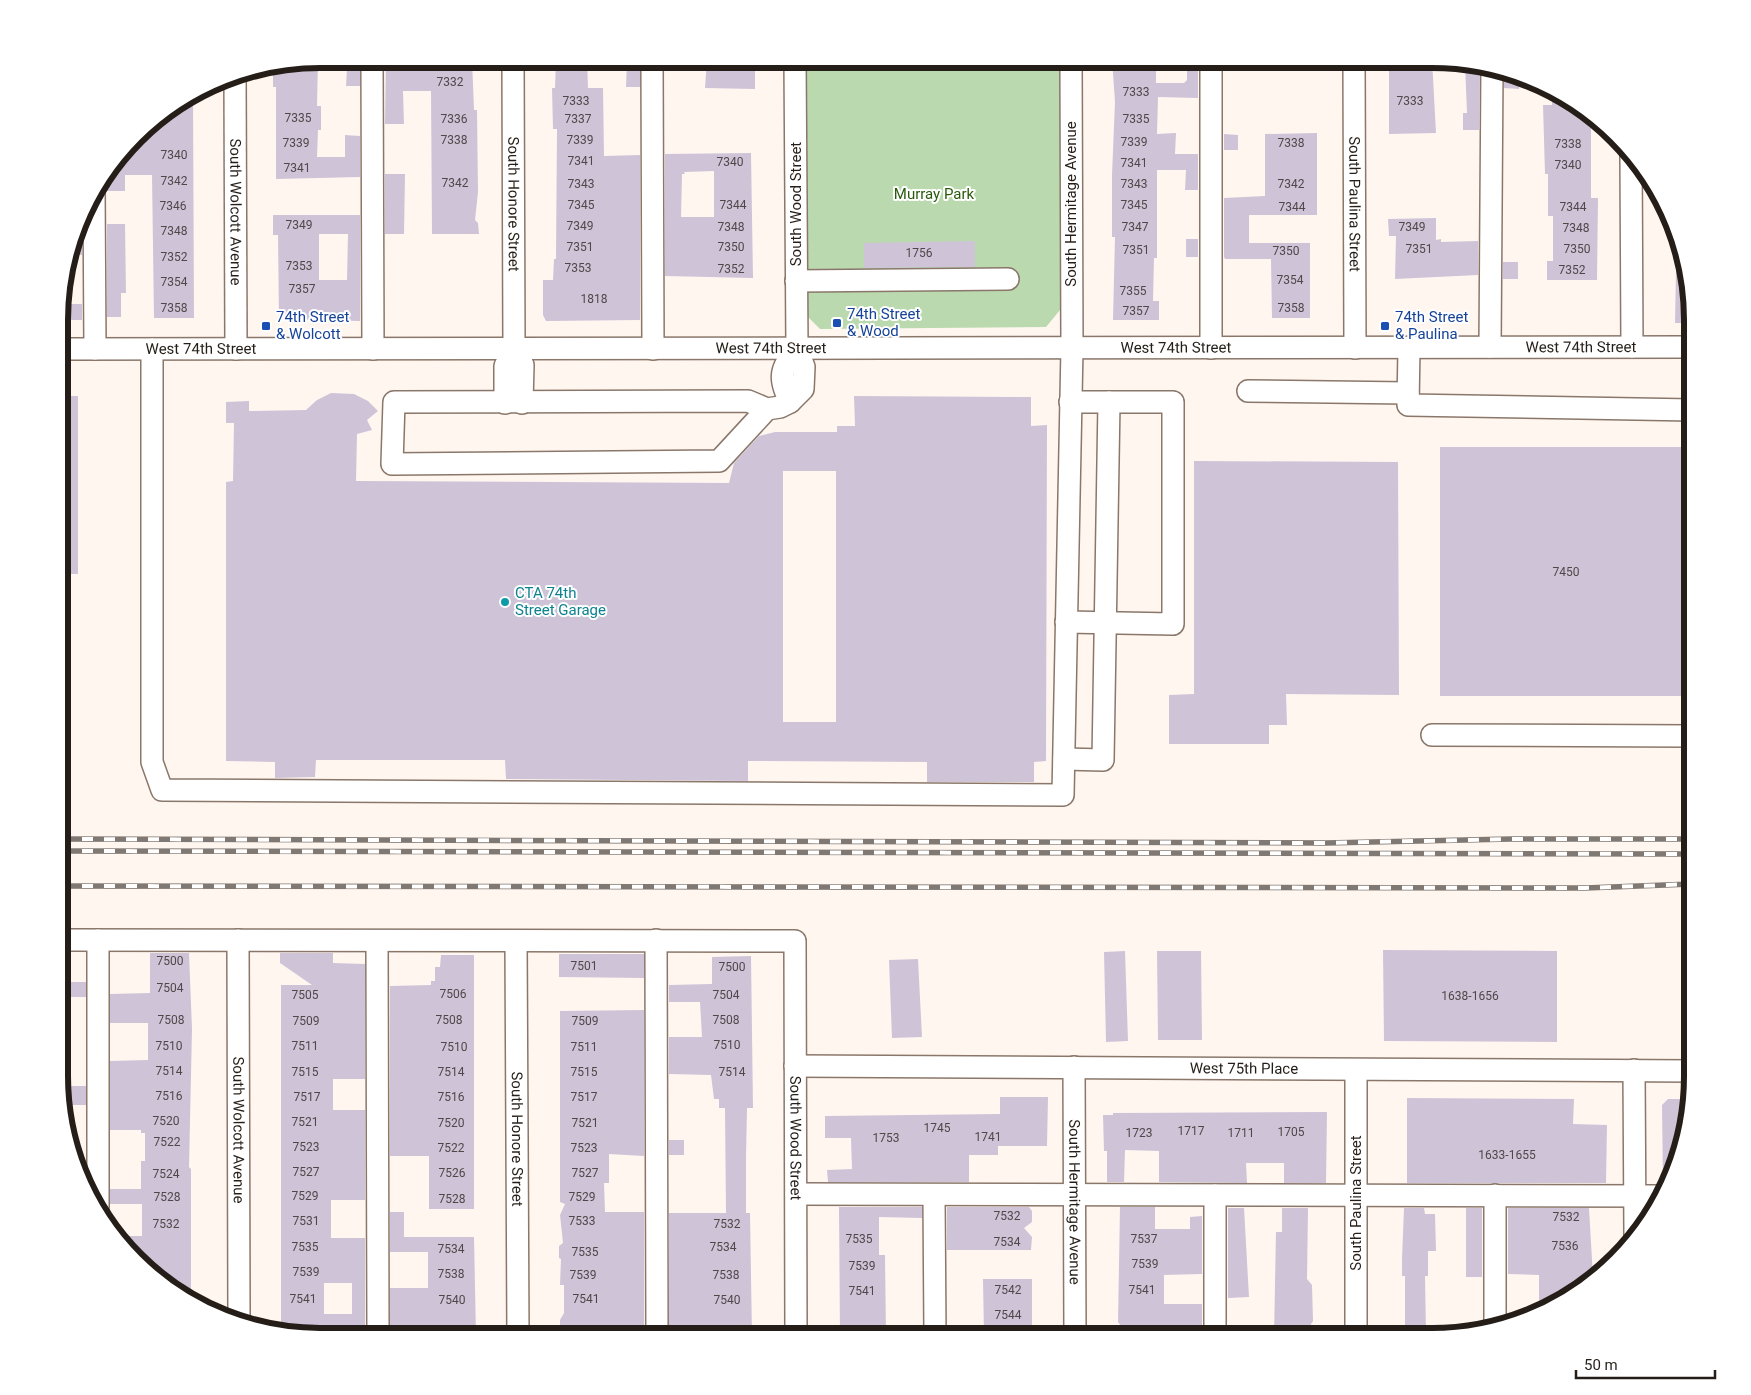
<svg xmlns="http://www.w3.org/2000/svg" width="1751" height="1395" font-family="Roboto,sans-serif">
<rect width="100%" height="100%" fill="#fff6f0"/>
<!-- green -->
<path fill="#bad9ae" d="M807,59H1061L1060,310L1046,327L820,329L807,316Z"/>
<!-- building -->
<g fill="#cfc3d8" fill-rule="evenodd">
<path d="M318,59L317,106H321V130H318L317,157H345V135L360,136V177L276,179V87H273V67Z"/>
<path d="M386,59H472L474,110H477L478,192L475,220L478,223L479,234H432L431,91H403L404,124H385Z"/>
<path d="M556,59H587L588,88H603L604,156L640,155V320L546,321L543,315V280H553L554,259H556L557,129H553L552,88H555Z"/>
<path d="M627,59H640V87H626Z"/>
<path d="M707,59H755V89L705,88Z"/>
<path d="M1112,59H1156V83H1184L1187,80V59H1198V98L1158,97L1157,134L1176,133L1175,154H1198V190H1185L1186,170H1157V258H1154L1153,301H1159V320H1113L1115,237H1112V175L1115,102Z"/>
<path d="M1389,59H1432L1436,133L1389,134Z"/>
<path d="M1465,63L1480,67L1479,130H1463V113H1467Z"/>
<path d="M347,68H360V86H346Z"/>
<path d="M1504,72L1520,76L1519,89L1504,88Z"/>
<path d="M1552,91L1591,116V198H1598L1597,280H1547V261H1553V216H1548V174H1545L1543,105H1552Z"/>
<path d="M193,97L194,318H154L152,175H125V191H107L102,179L148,123Z"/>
<path d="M1317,133V215H1249V243H1310V318H1272L1271,259H1225L1224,257V198L1265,196V134Z"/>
<path d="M1224,134L1238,135V150H1224Z"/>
<path d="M751,153L753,278L665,276V154ZM714,171V217H681L682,174H685L684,172Z"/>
<path d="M385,174H405L404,234H385Z"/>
<path d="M273,215H360V321L279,319L278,235H273ZM319,234H348L347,280H319Z"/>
<path d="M1436,218V240L1441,239V242L1478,241V275L1395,279L1396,236H1389L1388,219Z"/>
<path d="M82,224V255H71Z"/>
<path d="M107,224H125L126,293H121V317H107Z"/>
<rect x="1186" y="239" width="12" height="18"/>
<path d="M975,241V267L864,268V243Z"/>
<rect x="1503" y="262" width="15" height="17"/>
<path d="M1682,270L1692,319V323H1675L1676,271Z"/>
<rect x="65" y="304" width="17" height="16"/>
<path d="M331,393L354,394L368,401L378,411L367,420L372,430L357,434L356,481L729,483L734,463L759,436L775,432H837V426H855L854,396L1031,397V426L1047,425L1046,761L1034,762V782H927V762L748,761V781L506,779L505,760H316L315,777L275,778V762L226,761V482L233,481L234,423H226V402L249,401V411L306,410L317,400ZM783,471H836V722H783Z"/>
<path d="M61,396H78V574H60Z"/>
<rect x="1440" y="447" width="252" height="249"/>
<path d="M1194,461L1398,462L1399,695L1286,694L1287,725H1269V744H1169V695L1194,694Z"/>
<path d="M1383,950L1557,951V1042L1384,1041Z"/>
<path d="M1125,951L1128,1041L1106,1042L1104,952Z"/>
<path d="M1157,951H1201L1202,1040H1158Z"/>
<path d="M150,953H189L192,1029L189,1167L191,1169V1299L147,1271L120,1236H142V1204H110V1189H141V1161H145V1133H141V1130H110V1061L148,1060V1023H110V994L150,993Z"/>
<path d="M280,953H333V963L365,964V1079H333V1110H365V1200H331V1238H365V1330H333V1335H300L281,1331V985H312L280,963ZM324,1283H352V1314H324Z"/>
<path d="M559,954H644V978L559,977Z"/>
<path d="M441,955H474V1209H429V1156H390V986L431,985V981H435V967H440Z"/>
<path d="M751,956L753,1108H747L746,1158V1213H750L752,1336H705V1326H669V1213H726L725,1108H719V1099H714L711,1075L669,1074V1037H702L700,1002H669V985L712,984V957Z"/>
<path d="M918,959L922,1037L892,1038L889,960Z"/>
<rect x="61" y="982" width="25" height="15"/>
<path d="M644,1010V1156L609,1154V1183H604L605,1212H644V1329L613,1326V1336H567L560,1329V1320L564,1313V1285H560L561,1259L559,1258V1246L563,1243L560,1215L565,1204L560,1202V1011Z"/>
<rect x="71" y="1086" width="15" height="19"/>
<path d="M1000,1097H1048L1047,1146H998V1155H969V1182H828L827,1170L852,1169L851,1138H825V1116L1000,1114Z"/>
<path d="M1407,1098L1574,1099L1573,1124L1607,1125L1606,1183H1407Z"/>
<path d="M1668,1099H1690L1672,1176L1666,1185L1663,1184L1662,1105Z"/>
<path d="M1327,1112L1326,1183H1284V1163H1246L1247,1183L1159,1182V1151L1125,1150L1124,1182H1107V1151H1104L1103,1115H1113V1113Z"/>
<rect x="669" y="1140" width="15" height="15"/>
<path d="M839,1207H922V1218L879,1217V1255H885L886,1336H840Z"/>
<path d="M947,1207H1029L1032,1211V1222L1024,1228L1032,1237L1031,1250H947Z"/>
<path d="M1120,1207H1155V1229H1190V1217L1202,1216V1274L1164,1275V1304H1202V1327H1165V1336H1121V1326L1118,1322Z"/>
<path d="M1228,1208H1244L1249,1297L1228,1298Z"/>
<path d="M1282,1208H1308L1307,1279L1312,1285L1313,1321L1310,1326V1336H1274L1276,1232H1282Z"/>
<path d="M1404,1208H1424L1425,1214H1435L1436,1251H1428V1276H1425L1426,1336H1405V1276H1402V1259Z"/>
<rect x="1466" y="1208" width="16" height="69"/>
<path d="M1508,1208H1589L1593,1277H1587V1285L1539,1312V1275L1508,1274Z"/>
<path d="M390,1212H404V1237H474L476,1336H421V1331L390,1332V1288H428V1252H390Z"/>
<path d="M983,1279H1032V1336H984Z"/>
</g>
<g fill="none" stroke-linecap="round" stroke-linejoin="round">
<defs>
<g id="minor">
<path d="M372,59L373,349"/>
<path id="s1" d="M513,59L514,349L523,365L522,403"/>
<path d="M652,59L653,349"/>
<path d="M1211,59V348"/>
<path id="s2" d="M1354,59L1355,348"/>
<path id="s3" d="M235,73L236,349"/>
<path d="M1631,154L1632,347"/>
<path d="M94,188L95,349"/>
<path d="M796,281L1008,279"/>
<path d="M1490,347L1492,69"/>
<path d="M1409,348L1408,405L1692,410"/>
<path id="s4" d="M61,349L1692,347"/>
<path d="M152,349V762L162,790L1063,795L1072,348L1071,59"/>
<path d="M1248,391L1408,393"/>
<path d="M790,402C778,376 780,370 797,348"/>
<path d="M505,403V366L514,349"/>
<path d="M767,409L748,401L394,402L392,464L719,461L767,409L780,407L790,402L803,389L804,367L797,348L795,59"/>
<path d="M1066,622L1173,624V402H1070"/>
<path d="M1432,735L1692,736"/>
<path d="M1064,759L1103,760L1109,402"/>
<path id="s5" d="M60,940L795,941L796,1336"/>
<path id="s6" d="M238,940L239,1321"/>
<path d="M656,940L657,1336"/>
<path d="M377,941L378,1336"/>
<path id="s7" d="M516,941L518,1336"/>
<path id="s8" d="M795,1066L1692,1071"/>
<path id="s9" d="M1074,1067L1075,1336"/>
<path d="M1634,1070L1635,1236"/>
<path d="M796,1194L1660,1196"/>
<path d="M934,1195L935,1336"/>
<path d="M1215,1195V1336"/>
<path d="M1495,1195V1324"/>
<path d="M98,1207V940"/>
<path d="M1356,1336V1070"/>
</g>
</defs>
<!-- minor casing -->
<use href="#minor" stroke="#8a776a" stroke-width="24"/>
<!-- minor -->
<use href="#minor" stroke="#fff" stroke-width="21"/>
<defs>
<g id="rail">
<path d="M60,839L1326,843L1511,839H1692"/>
<path d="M60,851L1692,854"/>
<path d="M60,886L1585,888L1692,884"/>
</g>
</defs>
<!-- rail casing -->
<use href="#rail" stroke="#807872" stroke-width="5.5"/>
<!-- rail -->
<use href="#rail" stroke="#fff" stroke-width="4" stroke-dasharray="11" stroke-linecap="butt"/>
</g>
<!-- markers -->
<g fill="#1a4fb4" stroke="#fff" stroke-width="2">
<rect x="832" y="318" width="10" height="10" rx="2.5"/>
<rect x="261" y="321" width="10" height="10" rx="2.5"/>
<rect x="1380" y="321" width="10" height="10" rx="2.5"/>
</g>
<circle fill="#0f9aa8" stroke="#fff" stroke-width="2" cx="505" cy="602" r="5"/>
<g text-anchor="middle" stroke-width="4" stroke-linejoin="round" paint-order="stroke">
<!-- number labels -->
<g font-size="12" fill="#504748">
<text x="450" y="86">7332</text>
<text x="1136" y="96">7333</text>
<text x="576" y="105">7333</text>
<text x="1410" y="105">7333</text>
<text x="298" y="122">7335</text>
<text x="454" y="123">7336</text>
<text x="578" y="123">7337</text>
<text x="1136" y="123">7335</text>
<text x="454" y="144">7338</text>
<text x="580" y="144">7339</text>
<text x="1134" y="146">7339</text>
<text x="296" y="147">7339</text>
<text x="1291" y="147">7338</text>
<text x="1568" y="148">7338</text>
<text x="174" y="159">7340</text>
<text x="581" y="165">7341</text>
<text x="730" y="166">7340</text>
<text x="1134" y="167">7341</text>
<text x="1568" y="169">7340</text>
<text x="297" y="172">7341</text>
<text x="174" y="185">7342</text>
<text x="455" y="187">7342</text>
<text x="581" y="188">7343</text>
<text x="1134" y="188">7343</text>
<text x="1291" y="188">7342</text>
<text x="581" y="209">7345</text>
<text x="733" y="209">7344</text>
<text x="1134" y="209">7345</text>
<text x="173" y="210">7346</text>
<text x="1292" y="211">7344</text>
<text x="1573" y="211">7344</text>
<text x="299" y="229">7349</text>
<text x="580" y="230">7349</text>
<text x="731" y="231">7348</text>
<text x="1135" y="231">7347</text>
<text x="1412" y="231">7349</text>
<text x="1576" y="232">7348</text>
<text x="174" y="235">7348</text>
<text x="580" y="251">7351</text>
<text x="731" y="251">7350</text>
<text x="1419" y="253">7351</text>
<text x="1577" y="253">7350</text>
<text x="1136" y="254">7351</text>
<text x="1286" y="255">7350</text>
<text x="919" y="257">1756</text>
<text x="174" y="261">7352</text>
<text x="299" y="270">7353</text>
<text x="578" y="272">7353</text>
<text x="731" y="273">7352</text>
<text x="1572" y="274">7352</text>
<text x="1290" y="284">7354</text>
<text x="174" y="286">7354</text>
<text x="302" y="293">7357</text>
<text x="1133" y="295">7355</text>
<text x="594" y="303">1818</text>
<text x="174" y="312">7358</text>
<text x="1291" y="312">7358</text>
<text x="1136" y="315">7357</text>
<text x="1566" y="576">7450</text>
<text x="170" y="965">7500</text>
<text x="584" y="970">7501</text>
<text x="732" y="971">7500</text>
<text x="170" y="992">7504</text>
<text x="453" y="998">7506</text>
<text x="305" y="999">7505</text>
<text x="726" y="999">7504</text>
<text x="1470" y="1000">1638-1656</text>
<text x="171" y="1024">7508</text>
<text x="449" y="1024">7508</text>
<text x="726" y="1024">7508</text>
<text x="306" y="1025">7509</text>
<text x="585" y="1025">7509</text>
<text x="727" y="1049">7510</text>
<text x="169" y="1050">7510</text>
<text x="305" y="1050">7511</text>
<text x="454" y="1051">7510</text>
<text x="584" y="1051">7511</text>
<text x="169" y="1075">7514</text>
<text x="305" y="1076">7515</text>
<text x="451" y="1076">7514</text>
<text x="584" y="1076">7515</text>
<text x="732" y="1076">7514</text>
<text x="169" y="1100">7516</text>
<text x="307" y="1101">7517</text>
<text x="451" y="1101">7516</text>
<text x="584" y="1101">7517</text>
<text x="166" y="1125">7520</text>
<text x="305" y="1126">7521</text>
<text x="451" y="1127">7520</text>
<text x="585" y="1127">7521</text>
<text x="937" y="1132">1745</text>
<text x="1191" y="1135">1717</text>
<text x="1291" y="1136">1705</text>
<text x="1139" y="1137">1723</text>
<text x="1241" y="1137">1711</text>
<text x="988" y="1141">1741</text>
<text x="886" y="1142">1753</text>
<text x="167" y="1146">7522</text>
<text x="306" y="1151">7523</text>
<text x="451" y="1152">7522</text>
<text x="584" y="1152">7523</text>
<text x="1507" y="1159">1633-1655</text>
<text x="306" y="1176">7527</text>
<text x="452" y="1177">7526</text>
<text x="585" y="1177">7527</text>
<text x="166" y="1178">7524</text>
<text x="305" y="1200">7529</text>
<text x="167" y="1201">7528</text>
<text x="582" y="1201">7529</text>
<text x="452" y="1203">7528</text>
<text x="1007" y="1220">7532</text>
<text x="1566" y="1221">7532</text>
<text x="306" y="1225">7531</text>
<text x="582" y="1225">7533</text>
<text x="166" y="1228">7532</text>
<text x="727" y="1228">7532</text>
<text x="859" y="1243">7535</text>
<text x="1144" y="1243">7537</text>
<text x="1007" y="1246">7534</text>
<text x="1565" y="1250">7536</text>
<text x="305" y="1251">7535</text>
<text x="723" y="1251">7534</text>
<text x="451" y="1253">7534</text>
<text x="585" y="1256">7535</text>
<text x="1145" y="1268">7539</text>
<text x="862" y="1270">7539</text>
<text x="306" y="1276">7539</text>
<text x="451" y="1278">7538</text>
<text x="583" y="1279">7539</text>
<text x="726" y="1279">7538</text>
<text x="1008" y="1294">7542</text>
<text x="1142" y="1294">7541</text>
<text x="862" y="1295">7541</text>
<text x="303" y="1303">7541</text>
<text x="586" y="1303">7541</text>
<text x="452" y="1304">7540</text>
<text x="727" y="1304">7540</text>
<text x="1008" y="1319">7544</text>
</g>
<!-- park labels -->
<g font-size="15" fill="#2a5a0c" stroke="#fff">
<text x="934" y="199">Murray Park</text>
</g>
<!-- street labels -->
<g font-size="15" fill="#251e18" stroke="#fff">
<text dy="5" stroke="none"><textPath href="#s2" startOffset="145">South Paulina Street</textPath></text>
<text dy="5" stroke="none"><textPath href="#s1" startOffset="145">South Honore Street</textPath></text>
<text transform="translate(796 204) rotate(-90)" y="5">South Wood Street</text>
<text transform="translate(1071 204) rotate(-90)" y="5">South Hermitage Avenue</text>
<text dy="5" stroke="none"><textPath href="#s3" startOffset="139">South Wolcott Avenue</textPath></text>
<text dy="5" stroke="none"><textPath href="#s4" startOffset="1520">West 74th Street</textPath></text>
<text dy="5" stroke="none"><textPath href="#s4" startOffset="1115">West 74th Street</textPath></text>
<text dy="5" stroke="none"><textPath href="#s4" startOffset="140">West 74th Street</textPath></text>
<text dy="5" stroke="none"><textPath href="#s4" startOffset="710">West 74th Street</textPath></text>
<text dy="5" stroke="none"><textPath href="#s8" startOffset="449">West 75th Place</textPath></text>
<text dy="5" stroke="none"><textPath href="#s6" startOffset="190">South Wolcott Avenue</textPath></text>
<text dy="5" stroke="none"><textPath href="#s7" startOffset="198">South Honore Street</textPath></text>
<text dy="5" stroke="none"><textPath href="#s5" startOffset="932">South Wood Street</textPath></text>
<text dy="5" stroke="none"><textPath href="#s9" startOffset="135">South Hermitage Avenue</textPath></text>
<text transform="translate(1356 1203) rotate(-90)" y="5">South Paulina Street</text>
</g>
<!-- transit labels -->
<g font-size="15" fill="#164399" stroke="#fff" text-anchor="start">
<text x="847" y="319">74th Street<tspan x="847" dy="17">&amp; Wood</tspan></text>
<text x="276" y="322">74th Street<tspan x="276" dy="17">&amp; Wolcott</tspan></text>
<text x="1395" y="322">74th Street<tspan x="1395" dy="17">&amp; Paulina</tspan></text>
</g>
<!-- culture labels -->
<g font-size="15" fill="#0d838f" stroke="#fff" text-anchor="start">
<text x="515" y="598">CTA 74th<tspan x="515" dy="17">Street Garage</tspan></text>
</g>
</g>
<!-- crop -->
<path d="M0 0H1751V1395H0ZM320 68H1432A252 252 0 0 1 1684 320V1076A252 252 0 0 1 1432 1328H320A252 252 0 0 1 68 1076V320A252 252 0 0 1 320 68Z" fill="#fff" fill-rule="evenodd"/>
<path fill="none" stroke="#251e18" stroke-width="6" d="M320 68H1432A252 252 0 0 1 1684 320V1076A252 252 0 0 1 1432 1328H320A252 252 0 0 1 68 1076V320A252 252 0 0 1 320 68Z"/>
<!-- scale -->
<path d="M1576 1370v8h139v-8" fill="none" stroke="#251e18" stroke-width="2.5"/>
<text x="1584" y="1370" font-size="15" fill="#251e18" stroke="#ffffff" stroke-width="4" paint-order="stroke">50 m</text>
</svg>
